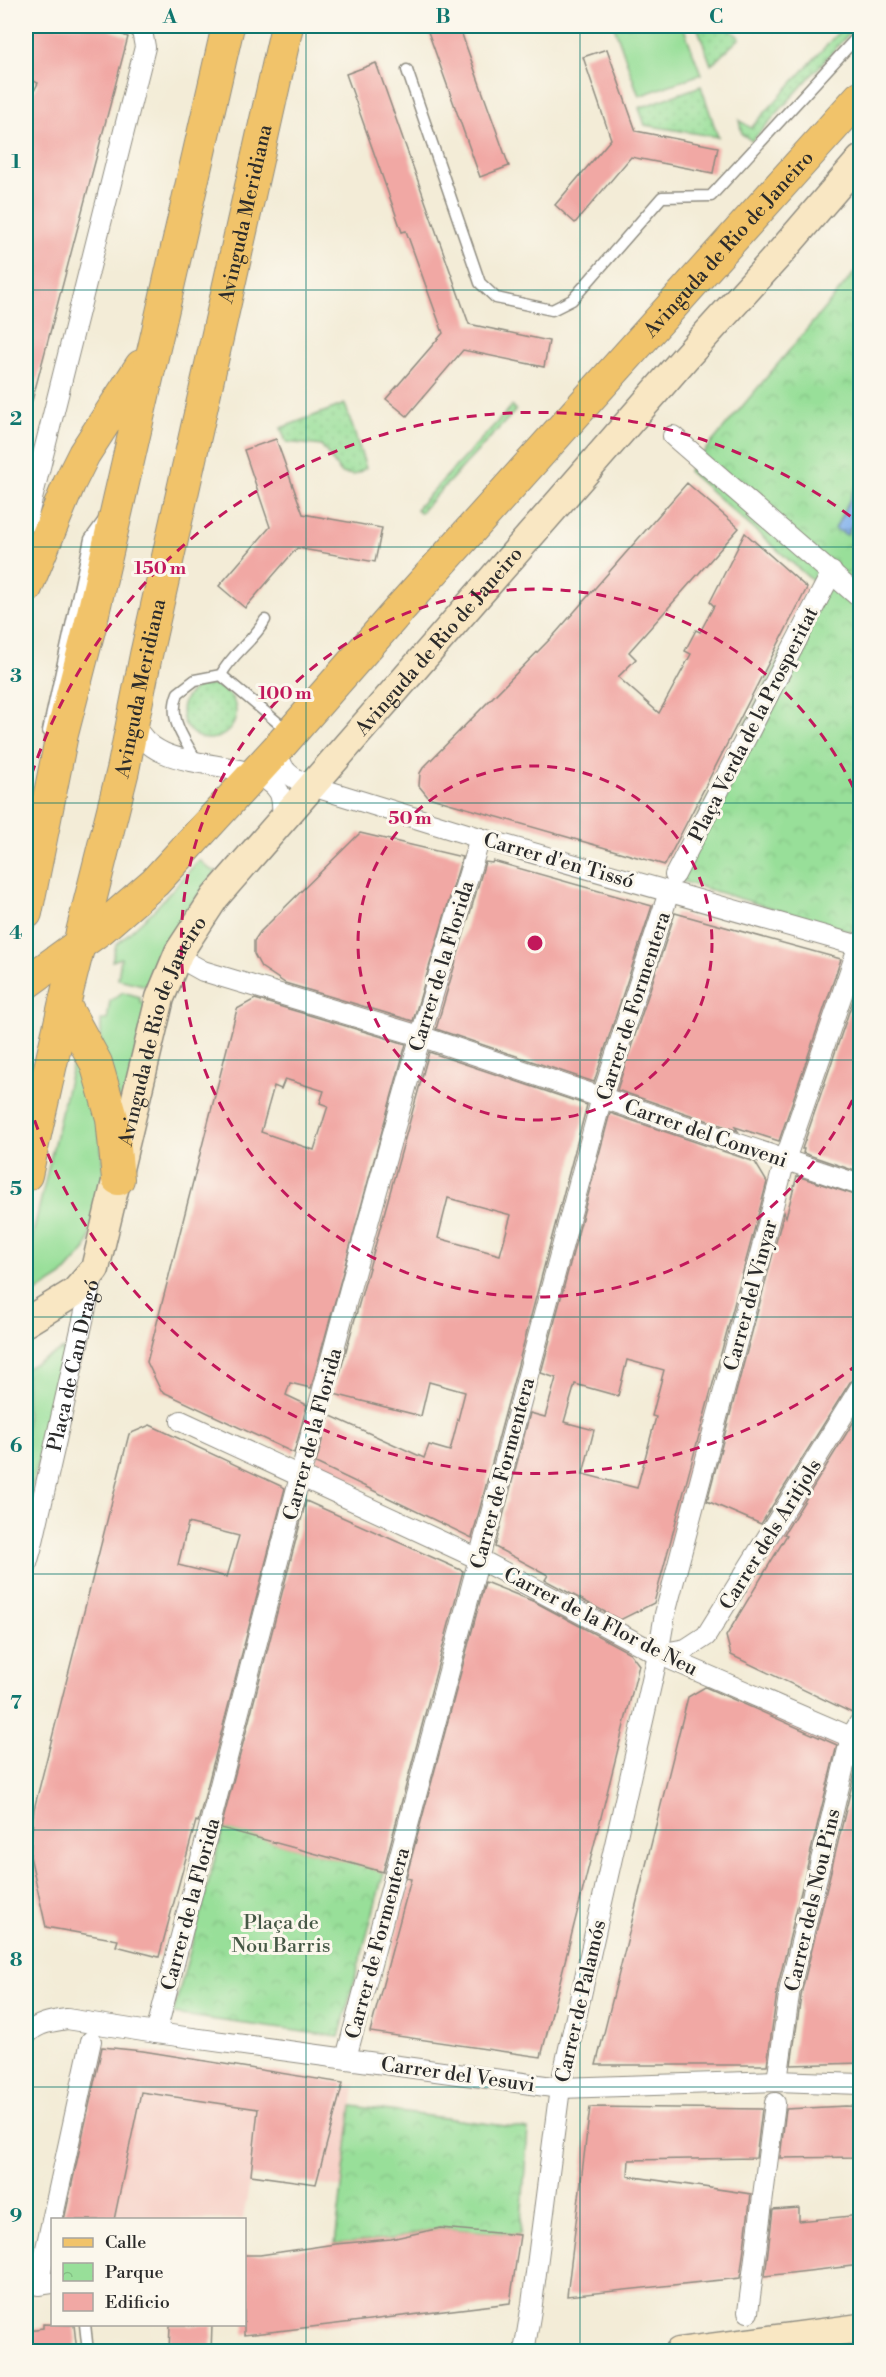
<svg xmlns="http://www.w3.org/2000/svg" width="886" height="2377" font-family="'Libre Bodoni',serif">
<defs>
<pattern id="park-crowns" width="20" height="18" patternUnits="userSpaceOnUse" patternTransform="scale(1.5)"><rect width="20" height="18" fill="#98df99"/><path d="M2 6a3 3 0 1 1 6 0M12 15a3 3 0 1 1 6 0" fill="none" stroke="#83c084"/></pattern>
<pattern id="garden-dots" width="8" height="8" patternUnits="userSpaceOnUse" patternTransform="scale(1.5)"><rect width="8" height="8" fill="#98df99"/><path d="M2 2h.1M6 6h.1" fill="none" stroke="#83c084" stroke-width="1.8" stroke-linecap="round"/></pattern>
<pattern id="water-waves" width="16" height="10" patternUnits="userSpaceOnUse" patternTransform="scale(1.5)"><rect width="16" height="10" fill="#80b1ec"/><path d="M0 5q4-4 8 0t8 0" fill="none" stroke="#6990bf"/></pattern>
</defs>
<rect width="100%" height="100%" fill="#fbf7ec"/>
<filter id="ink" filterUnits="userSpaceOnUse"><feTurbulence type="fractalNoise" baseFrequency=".0167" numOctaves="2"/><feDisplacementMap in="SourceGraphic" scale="12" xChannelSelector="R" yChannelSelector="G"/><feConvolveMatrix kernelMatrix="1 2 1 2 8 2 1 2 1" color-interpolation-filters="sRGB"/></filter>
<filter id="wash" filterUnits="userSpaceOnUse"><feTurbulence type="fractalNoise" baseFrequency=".008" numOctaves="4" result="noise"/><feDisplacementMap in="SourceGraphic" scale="24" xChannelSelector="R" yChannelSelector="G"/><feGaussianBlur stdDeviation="1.35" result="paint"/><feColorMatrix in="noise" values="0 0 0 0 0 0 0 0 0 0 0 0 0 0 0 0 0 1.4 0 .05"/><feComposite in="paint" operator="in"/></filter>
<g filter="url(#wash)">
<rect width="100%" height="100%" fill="#f3ecd7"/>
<!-- built -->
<path fill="#f7d1c8" d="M102,2047L144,2052L355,2085L343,2188L251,2175L243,2219L61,2220Z"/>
<!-- grass -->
<g fill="#98df99" stroke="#628562" stroke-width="1.5">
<path d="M614,26H683L701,74L639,96Z"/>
<path d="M199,860L211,870L217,871L187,910L165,950L151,987L118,979L121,958L112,961L116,945L154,910Z"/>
<path d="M123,992L140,997V1002L147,1003L123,1112L96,1040L101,1039V1020H107L110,1001Z"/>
<path d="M78,1054L95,1082L105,1187L86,1249L62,1276L26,1299V1263L73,1062Z"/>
<path d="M64,1349L66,1358L26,1507V1368Z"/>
</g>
<!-- park -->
<g fill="url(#park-crowns)" stroke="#628562" stroke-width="1.5">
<path d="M860,266V914L851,932L668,877L816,584L688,471Z"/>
<path d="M223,1828L384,1872L339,2037L173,2014Z"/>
<path d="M352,2106L528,2129L520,2235L440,2228L391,2239L335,2244Z"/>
</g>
<!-- garden -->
<g fill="url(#garden-dots)" stroke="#628562" stroke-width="1.5">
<path d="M697,26H726L740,38L711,65Z"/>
<path d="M844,26H856L752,141L742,134L739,120L751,128Z"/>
<path d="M701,86L718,137L645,125L639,108Z"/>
<path d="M345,404L366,468L354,475L341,473L322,446L286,442L281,428Z"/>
<path d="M512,406L516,410L420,513L416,509Z"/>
<circle cx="209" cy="712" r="27"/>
</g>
<!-- water -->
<path fill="url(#water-waves)" stroke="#566e8c" stroke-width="1.5" d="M860,478V508L847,535L835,529Z"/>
<g id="blocks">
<!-- building -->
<g fill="#f1a8a4" fill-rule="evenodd">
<path d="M26,26H101L128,37L32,401L26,400V128L33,98L31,97L38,83L26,77Z"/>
<path d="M426,26H459L509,166L480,177Z"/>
<path d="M607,49L636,131L718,147L713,173L631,157L575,223L555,205L611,139L583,57Z"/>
<path d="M376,63L469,324L549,341L544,367L463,350L407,416L386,399L443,333L406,231L402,232L346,74Z"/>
<path d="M276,439L303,514L382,528L375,562L297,548L245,608L219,586L270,527L244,450Z"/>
<path d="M687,483L739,528L629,652L636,659L618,677L659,713L691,654L685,651L696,630L700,632L714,606L710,602L745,533L807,588L665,865L428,797L419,786L420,773L423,768L554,635Z"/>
<path d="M360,833L462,857L413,1021L285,983L261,967L254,954V941L260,932Z"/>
<path d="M493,861L652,906L594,1082L436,1029L485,862L492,863Z"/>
<path d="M675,913L841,959L779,1141L735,1127L738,1131L617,1090Z"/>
<path d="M861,977V1173L803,1153L804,1149H802Z"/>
<path d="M255,999L406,1044L311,1388L290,1383L286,1395L307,1405L294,1453L161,1391L147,1362L237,1009ZM285,1079L324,1091L320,1103L328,1106L314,1150L261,1132L274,1086L281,1089Z"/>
<path d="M429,1052L587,1105L472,1538L316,1463L329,1415L424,1458L429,1445L450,1451L465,1392L429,1382L421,1416L334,1394ZM448,1198L511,1215L500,1255L438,1238Z"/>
<path d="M610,1113L755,1162L767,1182L654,1603L620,1620L545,1580L548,1575L495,1547L530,1413L545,1417L556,1378L541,1373ZM627,1360L664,1370L652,1416L656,1417L637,1488L583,1474L594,1430L564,1422L575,1384L618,1396Z"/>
<path d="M797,1176L861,1197V1376L850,1382L761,1524L707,1501L784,1212L786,1217Z"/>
<path d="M861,1410V1710L852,1713L731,1655L726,1636L787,1535L784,1534Z"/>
<path d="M150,1425L285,1488L198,1822L196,1821L159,1957L116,1946L118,1940L46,1927L30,1856L34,1809L129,1434ZM188,1523L239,1536L227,1577L178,1565Z"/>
<path d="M306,1501L463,1571L383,1872L221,1828Z"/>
<path d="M485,1582L535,1602L630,1653L639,1665L541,2057L370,2032L411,1879L406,1878Z"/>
<path d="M705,1687L837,1745L778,1985L767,2065H596L688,1697Z"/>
<path d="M859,1756L861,1757V2063L791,2065L802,1990Z"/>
<path d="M102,2047L143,2051L343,2083L316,2184L251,2175L258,2109L141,2092L114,2220H64Z"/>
<path d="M846,2106L861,2107V2157L780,2158L786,2109Z"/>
<path d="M590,2107L762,2109L756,2158L629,2160L628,2176L751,2194L740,2278L567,2296Z"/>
<path d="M799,2208V2221L861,2215V2265L765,2276L773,2210Z"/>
<path d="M440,2228L520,2235L510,2303L244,2335V2255H260L335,2244L391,2239Z"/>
<path d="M43,2324L74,2325L77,2352H30L28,2330L43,2328Z"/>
<path d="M170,2325H212L211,2352H169Z"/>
</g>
</g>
</g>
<g filter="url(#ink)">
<use href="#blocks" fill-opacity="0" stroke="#8f8c81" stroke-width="1.5"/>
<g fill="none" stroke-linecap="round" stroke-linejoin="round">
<defs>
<g id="lane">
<path d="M407,70L480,283L496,298L552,310L572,300L662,197L711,196L860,34"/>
<path d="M221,675C232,653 254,641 265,620"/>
<path d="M48,731L90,539L103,521"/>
<path d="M197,762C185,739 167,720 178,693L195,680L221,675L289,732"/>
<path d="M85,2324L88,2352"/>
</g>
<g id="street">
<path d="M673,436L860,598"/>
<path d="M26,523L145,47L142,31L138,26"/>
<path d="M134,720C149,780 256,752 279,792C283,799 282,810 283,819"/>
<path d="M278,748C279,771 292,779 312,786L480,838L860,946"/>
<path d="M675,875L832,572"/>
<path d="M179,952L185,961L203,971L420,1036L860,1185"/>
<path d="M181,1421L479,1559L658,1654L860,1741"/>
<path id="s1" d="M26,1567L32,1546L94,1272"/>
<path d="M658,1654L686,1649L706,1636L860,1388"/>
<path d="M156,2033C260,1634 358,1232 480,838"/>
<path d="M26,2035C37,2023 52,2021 67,2019L156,2033L560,2088L777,2081L860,2084"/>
<path d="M346,2058L602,1097L669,892"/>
<path d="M777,2081L790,1988L851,1737L860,1722"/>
<path d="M52,2283L38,2285L91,2041"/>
<path d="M748,2312L775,2103"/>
<path d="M524,2352L532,2304L560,2088L658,1654L665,1614L785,1160L860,942"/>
</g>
<g id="secondary">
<path id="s2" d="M26,1322L75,1292L95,1269L160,998L179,952L215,897L684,359L781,252L860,160"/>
<path d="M679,2352L860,2328"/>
</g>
<g id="primary">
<path d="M26,588L69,484L84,454L141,366"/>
<path d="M26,913L62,734L91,622L228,26"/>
<path id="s3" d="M26,983L102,928L155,882L278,748L405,603L860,97"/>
<path d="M65,1006L96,1063L112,1118L118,1179"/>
<path id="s4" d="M26,1175L68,988L123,770L146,655L287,26"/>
</g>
</defs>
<!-- lane casing -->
<use href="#lane" stroke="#8f8c81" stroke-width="13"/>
<!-- street casing -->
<use href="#street" stroke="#8f8c81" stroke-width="22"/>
<!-- secondary casing -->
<use href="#secondary" stroke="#8f8c81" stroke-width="31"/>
<!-- primary casing -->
<use href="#primary" stroke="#8f8c81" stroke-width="34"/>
<!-- lane -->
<use href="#lane" stroke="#fff" stroke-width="10"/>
<!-- street -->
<use href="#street" stroke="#fff" stroke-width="20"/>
<!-- secondary -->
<use href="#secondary" stroke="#f9e7c3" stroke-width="28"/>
<!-- primary -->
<use href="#primary" stroke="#f1c36a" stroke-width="32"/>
</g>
</g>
<!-- grid -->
<path fill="none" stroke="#0f766e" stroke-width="1.5" stroke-opacity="0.55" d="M306,26V2352M580,26V2352M26,290H860M26,547H860M26,803H860M26,1060H860M26,1317H860M26,1574H860M26,1830H860M26,2087H860"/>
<!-- distance rings -->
<g fill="none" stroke="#c2185b" stroke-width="3" stroke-dasharray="10 8">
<circle cx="535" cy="943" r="177"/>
<path d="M860 1084A354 354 0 1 1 860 802"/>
<path d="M858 1364A531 531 0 0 1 26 1094M26 792A531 531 0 0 1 858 522"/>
</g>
<g text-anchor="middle" stroke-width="6" stroke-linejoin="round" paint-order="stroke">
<!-- street labels -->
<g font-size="20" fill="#2b2b2b" stroke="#fbf7ec">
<text dy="7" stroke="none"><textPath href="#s4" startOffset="986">Avinguda Meridiana</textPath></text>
<text dy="7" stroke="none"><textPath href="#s3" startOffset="1022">Avinguda de Rio de Janeiro</textPath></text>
<text dy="7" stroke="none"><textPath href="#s2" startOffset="822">Avinguda de Rio de Janeiro</textPath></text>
<text dy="7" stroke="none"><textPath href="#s4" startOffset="500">Avinguda Meridiana</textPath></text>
<text transform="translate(753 724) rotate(-63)" y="7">Plaça Verda de la Prosperitat</text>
<text transform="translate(559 860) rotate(16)" y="7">Carrer d'en Tissó</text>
<text transform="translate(441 966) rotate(-73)" y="7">Carrer de la Florida</text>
<text transform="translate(633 1006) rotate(-72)" y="7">Carrer de Formentera</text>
<text dy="7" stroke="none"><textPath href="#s2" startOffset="336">Avinguda de Rio de Janeiro</textPath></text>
<text transform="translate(706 1133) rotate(19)" y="7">Carrer del Conveni</text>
<text transform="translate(750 1295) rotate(-75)" y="7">Carrer del Vinyar</text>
<text dy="7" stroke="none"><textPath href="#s1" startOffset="207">Plaça de Can Dragó</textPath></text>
<text transform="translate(312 1434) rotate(-75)" y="7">Carrer de la Florida</text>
<text transform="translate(502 1473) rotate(-75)" y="7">Carrer de Formentera</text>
<text transform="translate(770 1534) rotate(-58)" y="7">Carrer dels Aritjols</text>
<text transform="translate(601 1621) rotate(27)" y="7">Carrer de la Flor de Neu</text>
<text transform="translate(812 1900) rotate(-77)" y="7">Carrer dels Nou Pins</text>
<text transform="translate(190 1904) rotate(-75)" y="7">Carrer de la Florida</text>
<text transform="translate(377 1943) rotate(-75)" y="7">Carrer de Formentera</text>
<text transform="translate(580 2001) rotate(-77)" y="7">Carrer de Palamós</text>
<text transform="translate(458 2074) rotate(8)" y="7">Carrer del Vesuvi</text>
</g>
<!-- park labels -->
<g font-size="20" fill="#465846" stroke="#fbf7ec">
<text x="281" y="1929">Plaça de<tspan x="281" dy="23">Nou Barris</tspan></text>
</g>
</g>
<circle cx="535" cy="943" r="9" fill="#c2185b" stroke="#fbf7ec" stroke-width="3"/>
<g font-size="18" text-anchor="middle" font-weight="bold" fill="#c2185b" stroke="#fbf7ec" stroke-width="6" stroke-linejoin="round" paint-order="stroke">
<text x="160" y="574">150 m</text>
<text x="285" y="699">100 m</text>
<text x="410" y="824">50 m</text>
</g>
<!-- margin -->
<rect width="886" height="2377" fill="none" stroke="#fbf7ec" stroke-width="66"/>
<!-- legend -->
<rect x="51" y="2218" width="195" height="108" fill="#fbf7ec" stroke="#a8a59f" stroke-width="1.5"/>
<rect x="63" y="2238" width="30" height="9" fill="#f1c36a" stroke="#a8a59f" stroke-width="1.5"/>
<text x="105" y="2248" font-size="18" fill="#2b2b2b">Calle</text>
<rect x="63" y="2263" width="30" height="18" fill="url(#park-crowns)" stroke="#a8a59f" stroke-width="1.5"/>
<text x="105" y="2278" font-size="18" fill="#2b2b2b">Parque</text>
<rect x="63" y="2293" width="30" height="18" fill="#f1a8a4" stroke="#a8a59f" stroke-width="1.5"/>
<text x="105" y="2308" font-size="18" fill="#2b2b2b">Edificio</text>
<rect x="33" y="33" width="820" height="2311" fill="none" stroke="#0f766e" stroke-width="2"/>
<g font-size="20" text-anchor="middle" font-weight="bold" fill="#0f766e">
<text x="170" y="23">A</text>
<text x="443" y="23">B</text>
<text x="716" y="23">C</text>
<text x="16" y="168">1</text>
<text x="16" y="425">2</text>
<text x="16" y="682">3</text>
<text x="16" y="939">4</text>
<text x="16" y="1195">5</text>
<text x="16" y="1452">6</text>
<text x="16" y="1709">7</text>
<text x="16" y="1966">8</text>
<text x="16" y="2222">9</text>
</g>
</svg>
